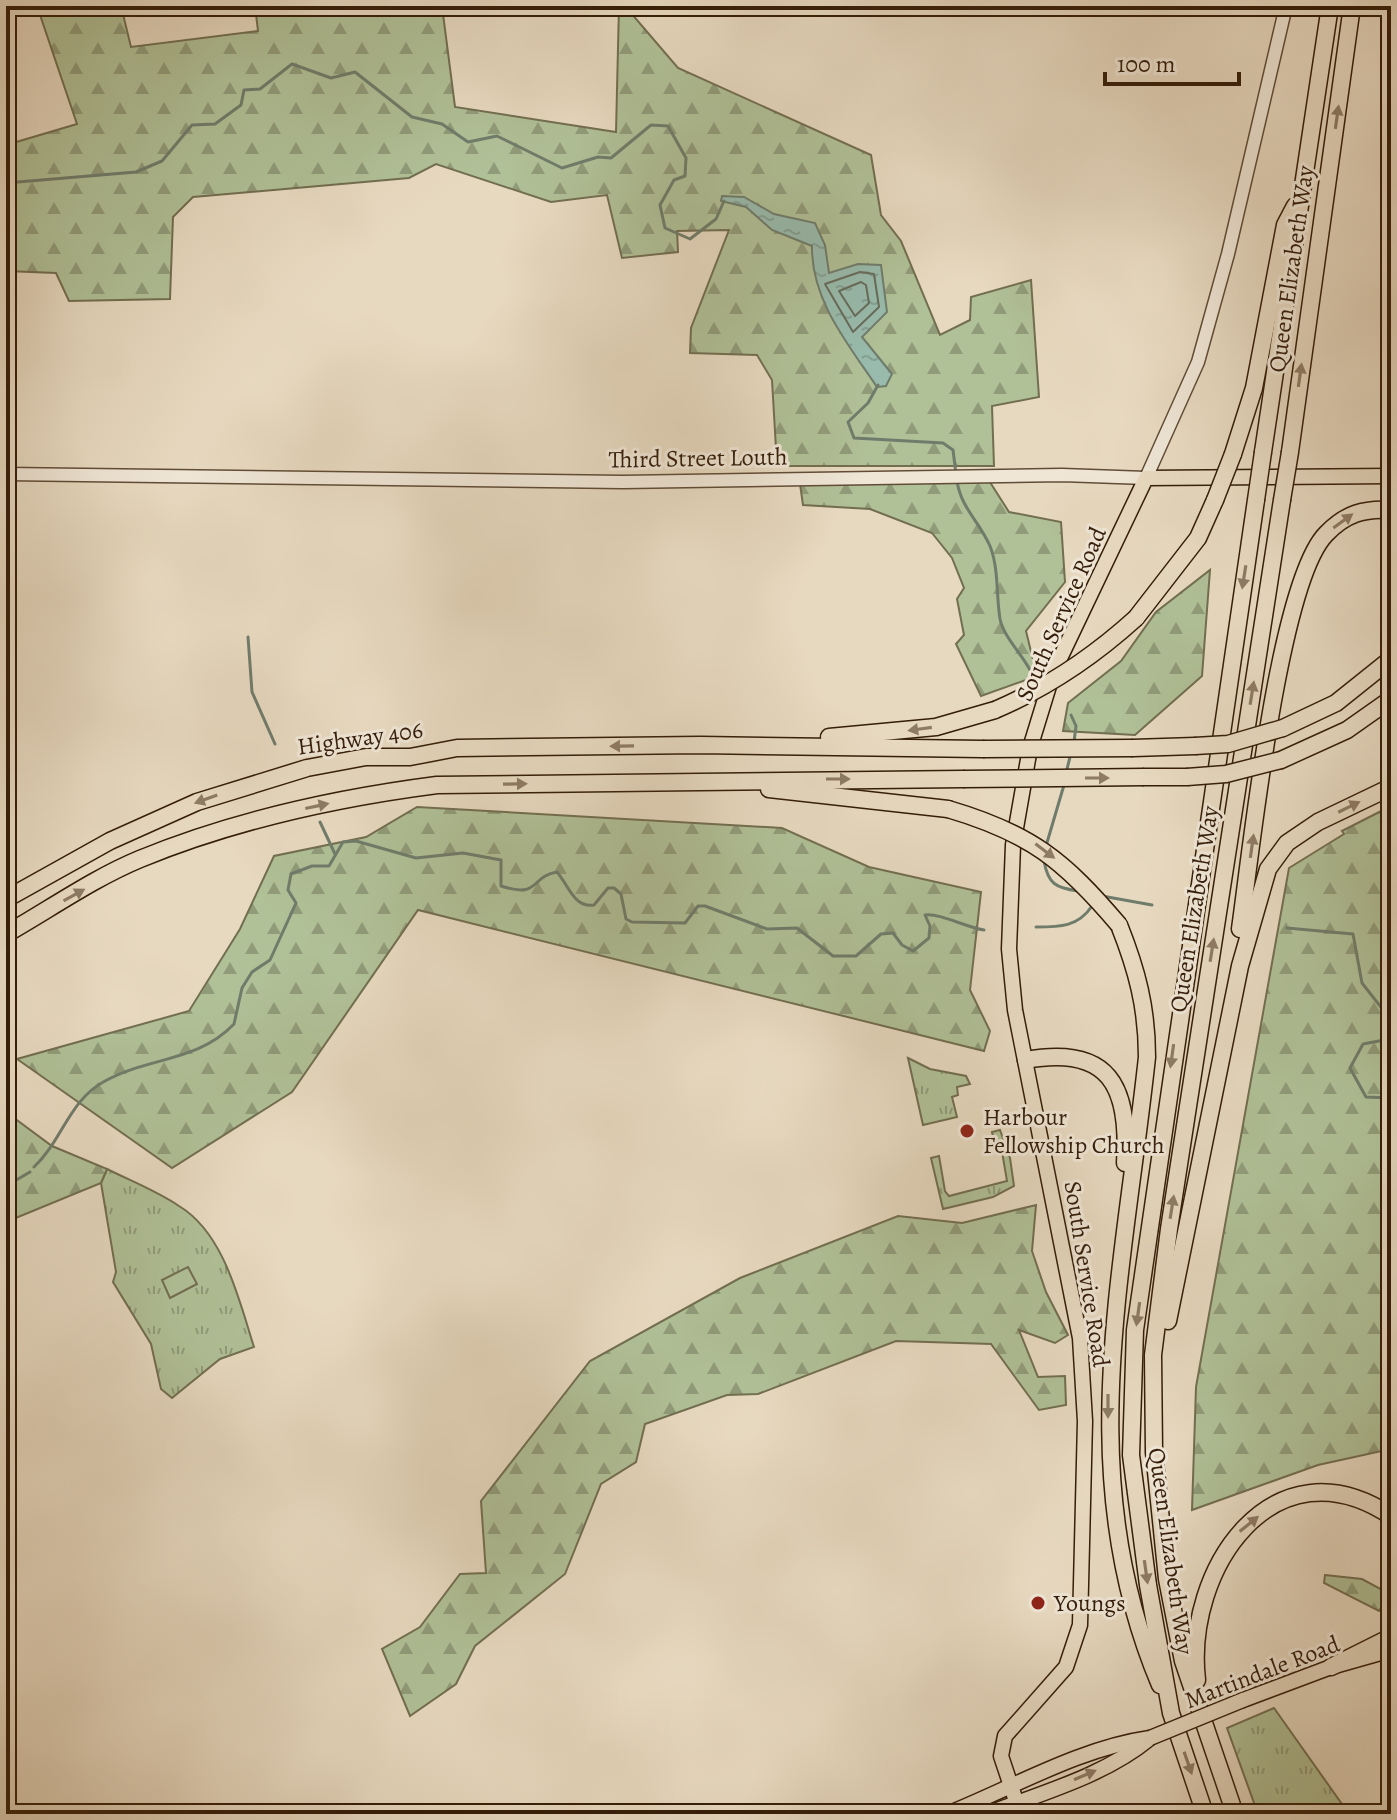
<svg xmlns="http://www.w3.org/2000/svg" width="1397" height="1820" font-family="Alegreya,serif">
<defs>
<pattern id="grass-tufts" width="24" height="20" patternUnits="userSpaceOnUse" patternTransform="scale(2)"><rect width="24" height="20" fill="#b0c097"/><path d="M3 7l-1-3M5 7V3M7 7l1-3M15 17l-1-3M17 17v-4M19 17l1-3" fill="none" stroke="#909b79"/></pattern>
<pattern id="forest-firs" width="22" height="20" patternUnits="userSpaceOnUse" patternTransform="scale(2)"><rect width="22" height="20" fill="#b0c097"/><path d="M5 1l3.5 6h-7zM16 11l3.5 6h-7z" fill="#909b79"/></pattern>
<pattern id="water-ripples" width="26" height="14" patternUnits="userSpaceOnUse" patternTransform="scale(2)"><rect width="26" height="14" fill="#98bbad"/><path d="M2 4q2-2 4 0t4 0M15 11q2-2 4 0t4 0" fill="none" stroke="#84a094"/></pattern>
</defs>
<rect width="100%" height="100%" fill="#e7d9c0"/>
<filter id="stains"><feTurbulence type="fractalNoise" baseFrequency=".0025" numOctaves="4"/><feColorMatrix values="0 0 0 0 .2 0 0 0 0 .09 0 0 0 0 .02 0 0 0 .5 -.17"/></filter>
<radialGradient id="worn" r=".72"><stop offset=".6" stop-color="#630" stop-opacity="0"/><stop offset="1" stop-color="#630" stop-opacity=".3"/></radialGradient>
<!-- grass -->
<g fill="url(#grass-tufts)" stroke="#726e50" stroke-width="2">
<path d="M908,1058L930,1069L966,1076L970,1084L957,1087L958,1095L952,1097L957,1117L923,1125Z"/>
<path d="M1000,1130L1010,1158L1014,1186L993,1197L943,1209L931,1158L939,1156L945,1191L949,1196L1007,1181L1000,1140L994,1141L992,1132Z"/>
<path d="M107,1169C131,1181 157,1191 179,1206C224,1233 239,1300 254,1347L220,1359L172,1398L161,1389L151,1344L113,1282L116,1272L101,1183Z"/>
<path d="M1274,1708L1349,1814H1258L1227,1728Z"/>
</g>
<!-- forest -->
<g fill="url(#forest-firs)" stroke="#726e50" stroke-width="2">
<path d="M37,6H121L131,47L258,31L255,6H442L455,107L616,132L619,6H625L678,68L871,155L881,215L901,241L940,335L970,320L971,297L1031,280L1039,397L992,406L994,466H777L772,380L757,355L690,353L691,328L729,230L677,231L678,252L622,258L607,195L551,202L436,164L409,178L193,197L173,217L170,299L69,301L56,273L6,271V145L77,124Z"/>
<path d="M988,479L1009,512L1061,522L1065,582L1026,631L1037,676L981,696L956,644L964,635L957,599L964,588L952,558L932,533L870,509L803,505L800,484Z"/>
<path d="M1210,570L1202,676L1135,735L1063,731L1068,703L1121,661L1156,612Z"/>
<path d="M1391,806V817L1381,822L1391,832V1449L1318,1465L1192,1510L1196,1387L1289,868L1344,834L1342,831Z"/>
<path d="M417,807L782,828L869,867L981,892L970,990L990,1031L984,1051L418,910L292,1092L172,1168L17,1059L189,1011L240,929L274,856L366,837Z"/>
<path d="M6,1112L52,1146L107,1169L101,1183L6,1222Z"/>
<path d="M1036,1205L1032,1251L1046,1292L1068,1335L1055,1343L1019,1330L1038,1377L1065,1376L1066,1405L1039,1410L991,1344L896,1341L758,1394L727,1395L645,1424L636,1462L601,1484L565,1574L475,1646L456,1684L410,1716L382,1649L420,1627L460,1574L486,1573L481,1501L590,1361L740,1278L898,1216L962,1223Z"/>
<path d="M1325,1575L1362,1579L1390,1594L1379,1611L1324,1583Z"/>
</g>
<!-- pitch -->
<path fill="#b0c097" stroke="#726e50" stroke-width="2" d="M188,1267L197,1284L170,1298L162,1280Z"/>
<!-- water -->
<path fill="url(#water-ripples)" stroke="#707c6b" stroke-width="2" d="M722,196L744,197L774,214L815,223L825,245L829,273L858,264L881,265L887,312L862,337L892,374L886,386L877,387C848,344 811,300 812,246L772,230L746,207L721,201Z"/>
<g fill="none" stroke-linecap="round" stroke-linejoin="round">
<!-- shore -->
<g stroke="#666c5b" stroke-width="2">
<path d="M860,272L874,274L879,307L853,332L825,284Z"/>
<path d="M861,282L866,285L869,303L855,316L839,291Z"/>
</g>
<!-- stream -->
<g stroke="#707c6b" stroke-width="3">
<path d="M6,183L136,172L162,161L192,125L215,124L241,105L244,90L260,89L292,64L331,78L355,72L412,117L442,124L468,142L497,136L562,168L598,157L611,158L651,125L668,126L686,158L685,176L674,180L660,205L665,228L690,239L716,219L724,201"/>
<path d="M878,385L868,403L848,422L854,438L943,443L953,450L956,474"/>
<path d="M957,481C961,508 979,521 990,546C999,569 996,595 1000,619C1004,638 1023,655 1031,672"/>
<path d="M248,637L252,692L275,744"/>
<path d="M1071,715L1076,726L1074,742"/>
<path d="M1066,773L1071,753"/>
<path d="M320,822L335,854"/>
<path d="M1046,846L1064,785"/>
<path d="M1044,861C1048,884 1056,888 1078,891"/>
<path d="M1102,896L1152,905"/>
<path d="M1036,927C1060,927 1078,927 1092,906"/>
<path d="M1287,928L1353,934L1362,983L1391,1020"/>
<path d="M1391,1025L1384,1040L1363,1044L1350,1068L1366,1097L1391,1098"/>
<path d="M34,1167C62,1141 69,1100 105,1081C148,1057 198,1062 234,1024L242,988L252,972L270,960L296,903L288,890L291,874L312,866H329L343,842L356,841L416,858L463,853L501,860V886C541,899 530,876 557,872C569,886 574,908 594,905L608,888H614L621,894L626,919L632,922L685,923L698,906H705L767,929L797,928L833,956H856L881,934L893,933L902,945L913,951L929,938L930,926L925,915C940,913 965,927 984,930"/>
<path d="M6,1186L30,1172"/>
</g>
<defs>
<path id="minor" d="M6,474L623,482L1062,475L1146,478L1198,362L1228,254L1286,6"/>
<g id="major">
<path d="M1243,1700L1331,1667L1391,1650"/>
<path d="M1017,1804L1001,1756L1005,1736L1066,1667L1080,1625L1085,1421L1080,1338L1015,1010L1009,949L1013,845L1030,748L1053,673L1146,478L1391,476"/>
<path d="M947,1814C1012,1788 1080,1748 1150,1738"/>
<path d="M987,1814C1041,1793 1104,1776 1149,1739"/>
</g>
<g id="highway">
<path d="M1263,452L1330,6"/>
<path d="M1290,452L1352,6"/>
<path d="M1233,454L1254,388L1285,225L1295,206"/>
<path d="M1136,618L1198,538L1215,500"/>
<path d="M1283,728L1336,703L1391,659"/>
<path d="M829,737L936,727L995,710"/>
<path d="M1133,748L1195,746"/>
<path d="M1281,760L1347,730L1391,699"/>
<path d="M1144,777H1187"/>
<path d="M769,789L948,809"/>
<path d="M6,899L110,841L197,802L307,768L366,757H410L457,748L700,745L983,749"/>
<path d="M1119,925C1137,970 1147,1008 1147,1057C1124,1273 1071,1475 1160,1685"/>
<path d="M1240,929C1251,852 1279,582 1326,534C1345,514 1364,508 1391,510"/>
<path d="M6,934C50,909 94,878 140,859C235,820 336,798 437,785L963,779"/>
<path d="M1026,1060C1109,1045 1130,1086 1125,1163"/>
<path d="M1168,1321L1240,966L1268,869L1287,843L1318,822L1391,787"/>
<path d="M1331,1667L1391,1637"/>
<path d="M1197,1680C1184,1569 1274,1438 1391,1516"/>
<path d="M1205,1814L1171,1713L1148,1585L1131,1455L1135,1330L1256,500"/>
<path d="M1235,1814L1183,1661L1167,1579L1154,1452L1153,1355L1169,1229L1282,500"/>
</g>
</defs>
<!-- minor casing -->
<use href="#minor" stroke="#614c37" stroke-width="15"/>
<!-- major casing -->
<use href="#major" stroke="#341d09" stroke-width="17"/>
<!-- highway casing -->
<use href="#highway" stroke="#341d09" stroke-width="19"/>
<!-- minor -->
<use href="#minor" stroke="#efe6d6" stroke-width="12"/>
<!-- major -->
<use href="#major" stroke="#e7d9c0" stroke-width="14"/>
<!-- highway -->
<use href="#highway" stroke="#e7d9c0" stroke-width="16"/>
<defs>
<path id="major-bridge" d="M1150,1738L1243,1700"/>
<g id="highway-bridge">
<path d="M1215,500L1233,454"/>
<path d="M1256,500L1263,452"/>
<path d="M1282,500L1290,452"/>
<path d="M995,710C1049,687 1093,657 1136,618"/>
<path d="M1195,746L1228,744L1283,728"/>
<path d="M983,749L1133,748"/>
<path d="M1187,777L1226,774L1281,760"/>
<path d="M963,779L1144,777"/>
<path d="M948,809C1030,833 1064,860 1119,925"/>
</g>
</defs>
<!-- major-bridge casing -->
<use href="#major-bridge" stroke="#341d09" stroke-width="17" stroke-linecap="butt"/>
<!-- highway-bridge casing -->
<use href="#highway-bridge" stroke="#341d09" stroke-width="19" stroke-linecap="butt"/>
<!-- major-bridge -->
<use href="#major-bridge" stroke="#e7d9c0" stroke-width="14"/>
<!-- highway-bridge -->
<use href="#highway-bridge" stroke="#e7d9c0" stroke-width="16"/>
</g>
<!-- one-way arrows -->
<defs><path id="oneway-solid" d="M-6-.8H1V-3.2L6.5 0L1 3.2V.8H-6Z" transform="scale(2)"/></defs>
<g fill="#8e7b64">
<use href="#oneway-solid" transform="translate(1337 117) rotate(-82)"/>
<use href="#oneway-solid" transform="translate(1300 375) rotate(-82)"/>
<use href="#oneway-solid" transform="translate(1343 521) rotate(-36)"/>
<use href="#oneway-solid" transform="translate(1244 577) rotate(99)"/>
<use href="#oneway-solid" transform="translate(1252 693) rotate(-81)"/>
<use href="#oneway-solid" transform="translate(920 729) rotate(172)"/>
<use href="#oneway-solid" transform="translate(622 746) rotate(179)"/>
<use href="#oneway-solid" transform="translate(1097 778)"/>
<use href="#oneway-solid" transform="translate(838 779)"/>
<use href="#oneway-solid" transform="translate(515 784) rotate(-1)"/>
<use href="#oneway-solid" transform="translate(206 799) rotate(160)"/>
<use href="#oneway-solid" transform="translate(317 806) rotate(-12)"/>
<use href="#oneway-solid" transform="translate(1349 807) rotate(-26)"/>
<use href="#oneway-solid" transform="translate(1252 846) rotate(-82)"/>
<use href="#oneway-solid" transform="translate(1045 851) rotate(37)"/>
<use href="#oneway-solid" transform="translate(74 895) rotate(-29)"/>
<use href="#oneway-solid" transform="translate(1212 950) rotate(-81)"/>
<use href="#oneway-solid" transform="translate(1172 1056) rotate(98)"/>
<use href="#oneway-solid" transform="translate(1172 1207) rotate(-81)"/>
<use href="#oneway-solid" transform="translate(1138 1314) rotate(98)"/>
<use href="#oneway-solid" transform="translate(1108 1406) rotate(90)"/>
<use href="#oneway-solid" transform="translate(1249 1524) rotate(-39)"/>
<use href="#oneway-solid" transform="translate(1146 1572) rotate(82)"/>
<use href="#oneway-solid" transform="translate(1188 1763) rotate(71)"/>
<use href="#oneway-solid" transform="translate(1085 1775) rotate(-23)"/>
</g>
<!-- markers -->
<g fill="#8f2418" stroke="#efe6d6" stroke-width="3">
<circle cx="967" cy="1131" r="8"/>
<circle cx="1038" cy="1603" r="8"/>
</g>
<g text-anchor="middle" stroke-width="6" stroke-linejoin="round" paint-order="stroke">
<!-- street labels -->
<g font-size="24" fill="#341d09" stroke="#efe6d6">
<text transform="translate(1291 269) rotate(-82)" y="8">Queen Elizabeth Way</text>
<text transform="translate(698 458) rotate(-1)" y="8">Third Street Louth</text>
<text transform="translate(1061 614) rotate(-66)" y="8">South Service Road</text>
<text transform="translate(360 738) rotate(-8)" y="8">Highway 406</text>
<text transform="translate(1194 909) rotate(-81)" y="8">Queen Elizabeth Way</text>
<text transform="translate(1087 1274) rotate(81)" y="8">South Service Road</text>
<text transform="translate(1171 1551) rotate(82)" y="8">Queen Elizabeth Way</text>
<text transform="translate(1262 1672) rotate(-21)" y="8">Martindale Road</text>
</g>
<!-- poi labels -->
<g font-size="24" fill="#341d09" stroke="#efe6d6" text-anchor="start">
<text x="983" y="1125">Harbour<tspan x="983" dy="28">Fellowship Church</tspan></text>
<text x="1054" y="1611">Youngs</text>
</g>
</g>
<!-- margin -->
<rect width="1397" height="1820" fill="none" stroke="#e7d9c0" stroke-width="32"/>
<rect x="8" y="8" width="1381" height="1804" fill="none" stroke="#341d09" stroke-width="4"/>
<rect x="16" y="16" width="1365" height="1788" fill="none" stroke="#341d09" stroke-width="2"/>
<!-- scale -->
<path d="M1105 72v12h134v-12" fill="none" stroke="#341d09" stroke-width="4"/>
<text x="1117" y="72" font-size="24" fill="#341d09" stroke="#efe6d6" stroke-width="6" paint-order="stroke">100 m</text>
<rect width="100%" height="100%" filter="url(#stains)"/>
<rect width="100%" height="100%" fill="url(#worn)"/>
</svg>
